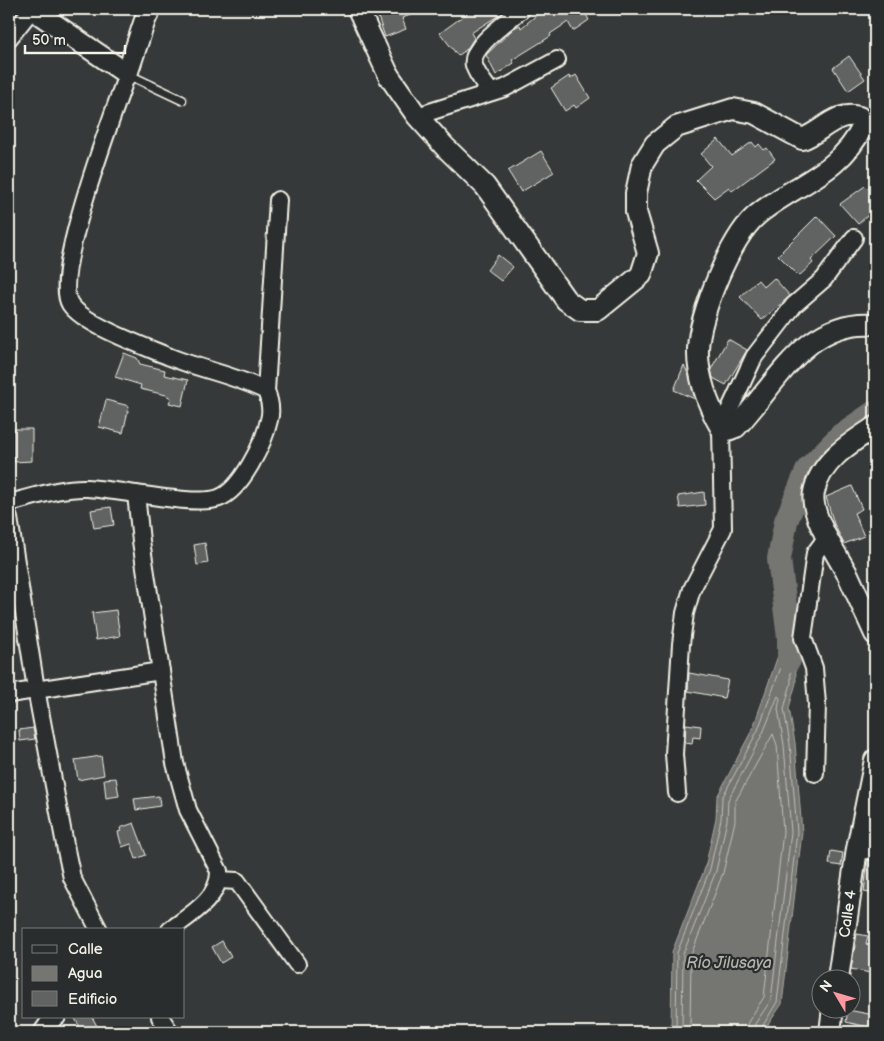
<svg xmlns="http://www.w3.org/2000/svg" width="884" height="1041" font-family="'Balsamiq Sans',sans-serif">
<rect width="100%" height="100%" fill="#363939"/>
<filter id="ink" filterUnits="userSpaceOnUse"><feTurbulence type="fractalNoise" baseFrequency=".02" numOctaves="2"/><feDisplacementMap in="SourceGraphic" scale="10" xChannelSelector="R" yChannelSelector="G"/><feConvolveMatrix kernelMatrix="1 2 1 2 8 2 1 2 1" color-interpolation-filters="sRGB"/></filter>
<g filter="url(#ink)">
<!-- water -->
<path fill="#757572" stroke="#a8a7a1" d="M794,609L796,683L789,708L795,743L802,832L782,1004L763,1032H671L672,952L705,868L716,818L717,797L753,728Z"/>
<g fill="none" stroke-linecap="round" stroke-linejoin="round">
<!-- shore -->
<g stroke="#c1bfb9" stroke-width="1">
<path d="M676,1032L677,953L710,869L721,819L722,798L758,730L788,648L790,650L791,683L784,709L790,744L797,832L777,1002L759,1032"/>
<path d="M682,1032L683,954L716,871L727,820L728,800L763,733L778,696L780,698L778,709L784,745L791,832L771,1000L755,1024L753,1032"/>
<path d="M690,1032L691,955L723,873L735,821V802L773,734L777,745L783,832L764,997L748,1022L746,1032"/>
</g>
<!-- river -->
<path stroke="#757572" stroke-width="24" d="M789,660V638L779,559L786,521L808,469L840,436L875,412"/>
</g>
<!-- building -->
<g fill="#616362" stroke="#f4f1e8">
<path d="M382,9H424L425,10L402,18L406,29L385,37L376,11Z"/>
<path d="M473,9H495L499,15L471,33L474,38L467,49L458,56L440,33Z"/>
<path d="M544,9H583L589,20L573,31L568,22L550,34L551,36L512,60L514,63L496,75L486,55L514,28L520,25L521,28Z"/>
<path d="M849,56L865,79L848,91L833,68Z"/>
<path d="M576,75L590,98L576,108L574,105L565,111L551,88L569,76L570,79Z"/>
<path d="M718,139L732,156L752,142L756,147L759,144L764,150L767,148L775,159L732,191L729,187L714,198L696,180L711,166L701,154Z"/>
<path d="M541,151L554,172L521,192L508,171Z"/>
<path d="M875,184V209L858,224L840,204L865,186L867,188Z"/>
<path d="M817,216L836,236L811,260L813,263L799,276L778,255Z"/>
<path d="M498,255L513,267L501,281L487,270Z"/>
<path d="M774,278L790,296L762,320L740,297L758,280L764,287Z"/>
<path d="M728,339L747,350L726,385L713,378L711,369Z"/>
<path d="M124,353L137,358L140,364L165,370L164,375L188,380L182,406L169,403L171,398L166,395L140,389L141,385L115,377Z"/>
<path d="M684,365L689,376L695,399L674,390Z"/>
<path d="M106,400L129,406L123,433L99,427Z"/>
<path d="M14,429H32V461L14,462Z"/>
<path d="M852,486L862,509L854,513L864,536L844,544L834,524L826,497Z"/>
<path d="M704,492L705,505L680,508L678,496Z"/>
<path d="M111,507L114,525L94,528L91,510Z"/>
<path d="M205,543L208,563L197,565L194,545Z"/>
<path d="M116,610L120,636L96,640L92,613Z"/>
<path d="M689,673L728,680L724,698L688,691Z"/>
<path d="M686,724L701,726L700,738L693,737L692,744L685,743Z"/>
<path d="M33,728L35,739L20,741L19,730Z"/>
<path d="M101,756L104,775L78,780L75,760Z"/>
<path d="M116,778L119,796L106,798L104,779Z"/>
<path d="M159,796L160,806L136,810L134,799Z"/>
<path d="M134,823L146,855L136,859L131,844L122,847L118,832L121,831L120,828Z"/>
<path d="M831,851L843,853L841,866L829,864Z"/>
<path d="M868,860L875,861V894L864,892Z"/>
<path d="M857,934L868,936L866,944L875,946V974L851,969Z"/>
<path d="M222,941L231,957L221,963L212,947Z"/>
<path d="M848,1010L874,1015L872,1028L846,1022Z"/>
<path d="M74,1017H92L97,1026L83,1032Z"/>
</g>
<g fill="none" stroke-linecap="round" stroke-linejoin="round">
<defs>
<path id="service" d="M127,74L182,100"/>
<g id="minor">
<path d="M9,38L32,9"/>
<path d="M490,91C485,84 476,74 474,65C469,47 510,20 522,9"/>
<path d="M417,116L505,88L557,60"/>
<path d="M266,391L278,200"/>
<path d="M136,494L141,541L175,763L188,810L219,871C220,898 190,915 170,930"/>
<path d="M9,503C34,497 61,487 87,488C116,489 197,507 219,498C241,490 264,443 269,420C272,410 270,401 266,391C235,375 202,370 170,357C146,347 84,325 70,304C51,275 115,110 127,74"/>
<path d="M9,518L36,689L66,850L72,878L99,930"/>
<path d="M9,694L161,671"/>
<path d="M815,773L817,704L814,668L803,638L815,553L827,537"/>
<path d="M677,793L674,754L681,644L685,613L692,589L723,529L721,428L754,357L794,305L824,279L854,238"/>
<path d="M857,849L875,851"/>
<path d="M220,880L237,881L297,964"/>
<path d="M160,1017L170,1032"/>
<path d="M42,1032L49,1022L57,1017"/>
</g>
<g id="tertiary">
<path d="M32,9L127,74L145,20L150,9"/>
<path d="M358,9L389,76L417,116L445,147L485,186L566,300L580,310H598L641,275L648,253L636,212V193L642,165L655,144L676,127L733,109L754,113L802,139C822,132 837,110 859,117L863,126C840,174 794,184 757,215C731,236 699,315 698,349C697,375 708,406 721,428L728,430L736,427C777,384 806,318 875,324"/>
<path d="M875,427C852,442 820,461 814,492C809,514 837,555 848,575C857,595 866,614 875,634"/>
<path id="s1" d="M838,978L857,849L875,760"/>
<path d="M830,1032L833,1008"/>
</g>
</defs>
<!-- service casing -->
<use href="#service" stroke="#f4f1e8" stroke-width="11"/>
<!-- minor casing -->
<use href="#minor" stroke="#f4f1e8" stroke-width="20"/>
<!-- tertiary casing -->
<use href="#tertiary" stroke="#f4f1e8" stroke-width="24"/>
<!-- service -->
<use href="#service" stroke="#2a2d2e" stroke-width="8"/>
<!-- minor -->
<use href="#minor" stroke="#2a2d2e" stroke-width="16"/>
<!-- tertiary -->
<use href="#tertiary" stroke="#2a2d2e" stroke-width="20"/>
</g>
</g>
<g text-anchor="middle" stroke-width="4.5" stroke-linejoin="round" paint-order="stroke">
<!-- street labels -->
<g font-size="15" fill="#f4f1e8" stroke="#2a2d2e">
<text dy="5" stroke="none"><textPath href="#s1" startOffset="65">Calle 4</textPath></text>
</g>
<!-- water labels -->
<g font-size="16" font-style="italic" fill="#b4b3ad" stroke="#2a2d2e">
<text x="729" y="968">Río Jilusaya</text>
</g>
</g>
<!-- margin -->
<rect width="884" height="1041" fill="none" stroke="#2a2d2e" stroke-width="30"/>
<rect x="15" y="15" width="854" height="1011" fill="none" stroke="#f4f1e8" stroke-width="2" filter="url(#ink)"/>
<!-- legend -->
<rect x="22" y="928" width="162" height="90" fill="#2a2d2e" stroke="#7b7b78"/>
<rect x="32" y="945" width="25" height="8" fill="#2a2d2e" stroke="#7b7b78"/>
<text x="68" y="954" font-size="15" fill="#f4f1e8">Calle</text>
<rect x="32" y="966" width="25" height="15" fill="#757572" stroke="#7b7b78"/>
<text x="68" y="978" font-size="15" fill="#f4f1e8">Agua</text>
<rect x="32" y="991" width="25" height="15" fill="#616362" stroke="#7b7b78"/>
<text x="68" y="1004" font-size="15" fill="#f4f1e8">Edificio</text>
<!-- north arrow -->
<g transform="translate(836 994) rotate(308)"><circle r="24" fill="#2a2d2e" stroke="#7b7b78"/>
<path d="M0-4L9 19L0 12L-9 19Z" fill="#ff9aa2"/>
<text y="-8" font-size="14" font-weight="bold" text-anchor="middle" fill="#f4f1e8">N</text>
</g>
<!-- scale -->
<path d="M25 45v8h100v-8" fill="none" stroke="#f4f1e8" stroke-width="2.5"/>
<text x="32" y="45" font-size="15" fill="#f4f1e8" stroke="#2a2d2e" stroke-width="4" paint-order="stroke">50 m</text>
</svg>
